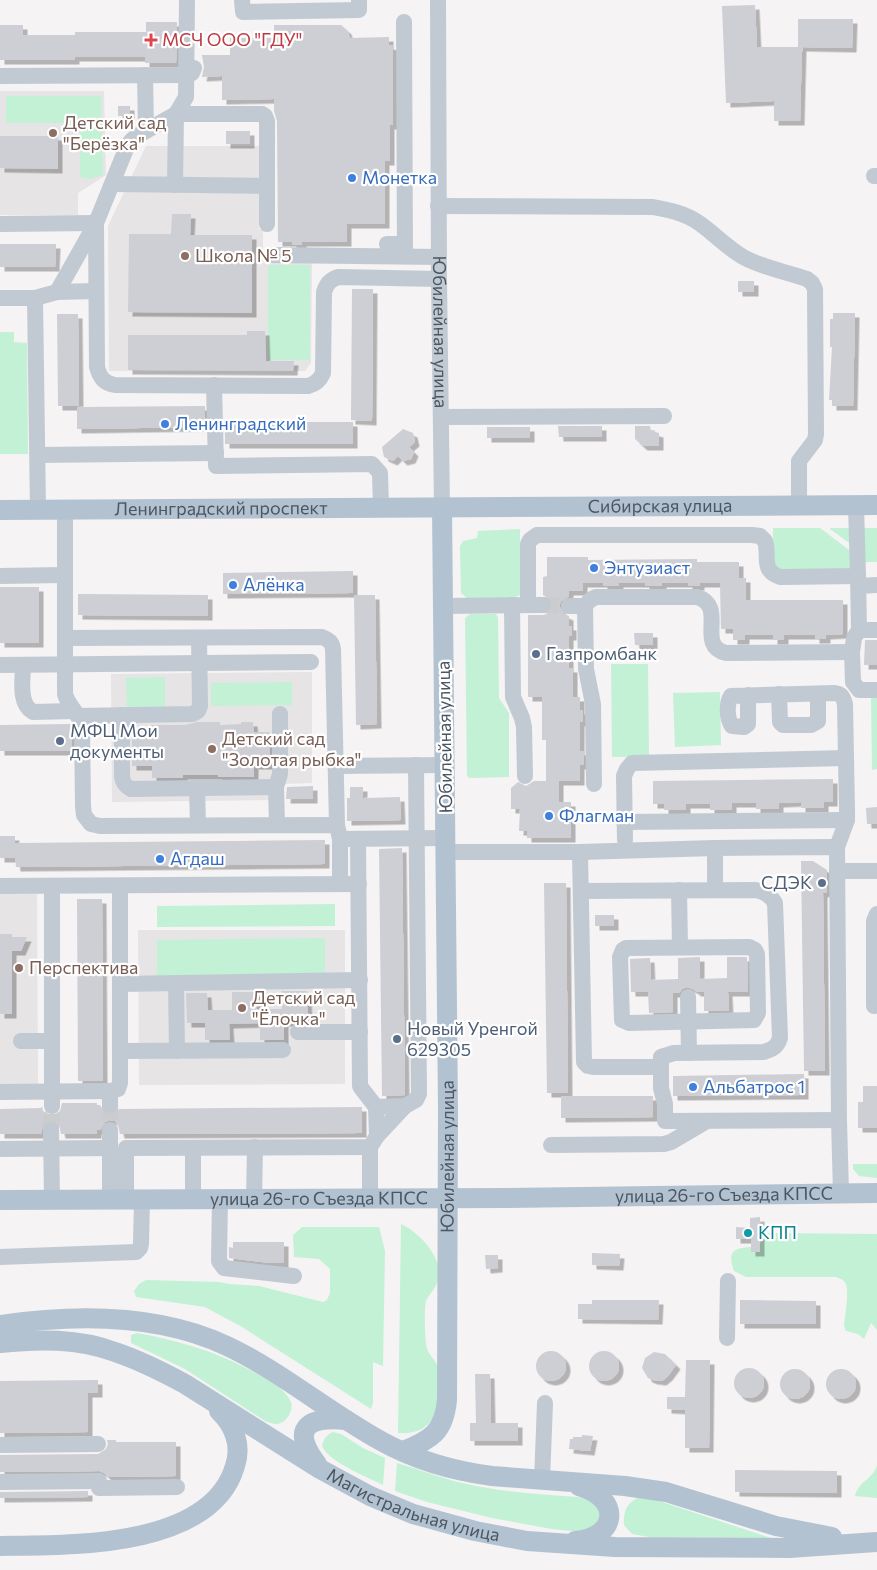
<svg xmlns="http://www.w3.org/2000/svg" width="877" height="1570" font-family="Commissioner,sans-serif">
<defs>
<filter id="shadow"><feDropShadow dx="4.5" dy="4.5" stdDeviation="0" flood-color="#0004"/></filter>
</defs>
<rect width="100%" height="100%" fill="#f5f3f3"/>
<!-- education -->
<g fill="#e6e4e5">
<path d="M0,91H104L106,175L78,193V215H0Z"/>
<path d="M146,146H261L259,229L263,230V263H312L311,363L305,371H109L108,226Z"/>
<path d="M312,672V783L283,784V800L112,802L111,674Z"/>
<path d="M0,894H37L38,1086H0Z"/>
<path d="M138,930H345V1084L139,1085Z"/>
</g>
<!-- green -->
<g fill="#c3f1d5">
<path d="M6,96H101L103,175L90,179L80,177V123H6Z"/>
<rect x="268" y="265" width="42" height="95"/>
<path d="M0,332H14V342L27,343L28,454H0Z"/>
<path d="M820,528L853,553L854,569L781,571L773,565V528Z"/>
<path d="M830,528H852V545L830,529Z"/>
<path d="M863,528H877V562H864Z"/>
<path d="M520,529V595L514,598L468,599L461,593L460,546L463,541L477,538L478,531Z"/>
<path d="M470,614H496L498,618L499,698L509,713V777L469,778L467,775L465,618Z"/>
<path d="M611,664H648L649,757H612Z"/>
<path d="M165,677V710L127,711L126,678Z"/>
<path d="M292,682V705L211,706V683Z"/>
<path d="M720,692L721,745L675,747L673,693Z"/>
<path d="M871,698H877V769L872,770Z"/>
<path d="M335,904V926L157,927V906Z"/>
<path d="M325,938V975L157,976V940Z"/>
<path d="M853,1164H877V1178L859,1176L853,1169Z"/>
<path d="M401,1224C419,1232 445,1259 438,1281C436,1288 429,1294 426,1301C424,1309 425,1333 426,1343C426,1354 436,1359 439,1369C441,1374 440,1383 439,1388C439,1417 429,1435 398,1433Z"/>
<path d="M302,1227H379L385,1251L383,1366L373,1362V1403L371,1409L242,1327L205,1307L136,1297L134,1291L139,1284L146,1280L219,1282L229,1284L259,1286L323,1302L327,1300L330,1293V1269L319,1259L294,1257L293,1235Z"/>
<path d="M765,1233L877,1234V1330L871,1323L864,1339L858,1334L846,1331L844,1326C845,1315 849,1294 846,1284C844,1280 841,1279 836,1277H746L734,1271C725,1246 739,1249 757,1246L762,1241Z"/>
<path d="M137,1333C176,1340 211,1350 246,1368C257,1374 269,1379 279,1387C283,1391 289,1397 291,1402C294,1411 286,1424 276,1424C272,1424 269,1422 265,1421L185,1369L131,1343V1335Z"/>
<path d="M333,1432L341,1434L363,1448L385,1458L383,1485C366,1476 330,1463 322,1446C324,1439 326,1435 333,1432Z"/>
<path d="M397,1463C419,1469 440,1478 462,1483C505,1493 548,1495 591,1498L601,1507L600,1523L580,1532L552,1529L492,1518L427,1502L395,1491Z"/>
<path d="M877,1465V1498L855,1496C859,1480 873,1480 877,1465Z"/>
<path d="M638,1498L656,1500L771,1538L649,1537L632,1534L624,1525C623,1513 626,1503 638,1498Z"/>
</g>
<!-- building -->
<g fill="#cdcfd5" filter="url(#shadow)">
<path d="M755,5L757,47H798V19H853L852,48L802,47L800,121H774V101L726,103L722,6Z"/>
<path d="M146,22H177L176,63H145V57H75V60H0V25H23V35H75V32H146Z"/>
<path d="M274,25H341L347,30L350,38L389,37V45L393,46V125H390V161H385V224H347V242H302V245H292V242H278L277,121L274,111V99L222,100V76L202,77L204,67L202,55H230V38H274Z"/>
<rect x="118" y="106" width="12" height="10"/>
<rect x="226" y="131" width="24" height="13"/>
<path d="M0,136H58V169L0,168Z"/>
<path d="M172,214H191L190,235H252V313L128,312L129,234H171Z"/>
<path d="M0,244H56L55,267H0Z"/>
<rect x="738" y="281" width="16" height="11"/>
<path d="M352,289H373L372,421L351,420Z"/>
<path d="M833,313H855L853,406H832V400H829L832,347H830V319H833Z"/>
<path d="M57,314H78L79,406H58Z"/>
<path d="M247,331H265L266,361H294L293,371L128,370V335H247Z"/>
<path d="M205,406V427L77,429V407Z"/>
<rect x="225" y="422" width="128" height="22"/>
<path d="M558,426H602V437H559Z"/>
<path d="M635,426H650L651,431L659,433V446H643L635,439Z"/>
<rect x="487" y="427" width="43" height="11"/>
<path d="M403,429L413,433L415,442L409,447L414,452L411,459L403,461L398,456L393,461L384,457L382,447Z"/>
<path d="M547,557H588V560L697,559V562H739V578H746V600H843V634L826,635V639H815V635H784V640H773V635H745V640H733V629H721L720,583H700V586H688V583H662V586H645V583H619V586H603V583H583V591H569V596L561,601L559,606L564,614L569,616V626H572V636H569V668H573V697H580V710H583V722H580V751H584V765H580V781H559V802H571V838H527V831H519L520,809H511V788L518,782L526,786L534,781H546V740H542V697H528V615H544L548,613L552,609L553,604L551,600L543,595V577L547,576Z"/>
<path d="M353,571V593L223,594V573Z"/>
<rect x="0" y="587" width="39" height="56"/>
<path d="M78,594L208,595V616L78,615Z"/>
<path d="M354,595H375L377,724L356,725Z"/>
<path d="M634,633H653V645H635Z"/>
<path d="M865,640H877V665H864Z"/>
<path d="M197,722H220V725L241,724V722H253L254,732H270V765H254V777H218V775H183V778H152V766H132V733H151V725H185Z"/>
<path d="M71,724L72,751H0V725Z"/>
<path d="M833,779V802H824V808H801V802L779,803V809H756V803H732V810H710V804H686V810H664V804H653V781Z"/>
<path d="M313,786V799H286L287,787Z"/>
<path d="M350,787H363V798L400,797L401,820L347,821V798H350Z"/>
<path d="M877,807V824H867L866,808Z"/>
<path d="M0,836H15V843L325,840V864L16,867L15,858H0Z"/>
<path d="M402,848L405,1095L382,1096L379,849Z"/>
<path d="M801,861H813L827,870V892L823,893L825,1071H804Z"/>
<path d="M544,883H566L568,1093H547Z"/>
<path d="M77,899H102L103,1081H78Z"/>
<rect x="595" y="915" width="19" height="11"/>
<path d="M0,934H12V937H27L21,951H12V1014H0Z"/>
<path d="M700,957V979L727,978V957H747L748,992H728L729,1011H704V992H697L693,989L687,987L682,989L679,993H673V1012L649,1013L648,992H631L630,959L650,958L651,980L678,979V958Z"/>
<path d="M281,991H307L308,1021L284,1022V1040H260V1023L229,1024L230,1040H205V1023H187L186,993H207L208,1010H232V992H257V1009H282Z"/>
<path d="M804,1074V1095L673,1096V1076Z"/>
<path d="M863,1086H877V1128H858V1102H863Z"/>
<path d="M561,1096H653V1117L561,1118Z"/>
<path d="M62,1103H97V1105H100L105,1113L110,1115L115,1113L119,1109L362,1107V1133L120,1134L118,1125L115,1121L110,1120L105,1122L100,1130H97V1134H61L59,1124L51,1120L46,1121L43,1125L41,1134H0V1109L41,1108L42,1106L43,1111L47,1114L52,1116L60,1111Z"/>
<path d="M760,1217V1252H751V1239H736V1227L750,1228V1218Z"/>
<path d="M233,1242H284V1263H270L229,1258V1247L233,1248Z"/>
<path d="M592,1253L620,1254L619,1266L592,1265Z"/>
<path d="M485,1255H498V1268L486,1269Z"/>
<path d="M592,1300H659L658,1320L578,1319V1304H592Z"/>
<path d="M740,1300L816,1301V1324H740Z"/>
<circle cx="604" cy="1366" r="15"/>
<circle cx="551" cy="1366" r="15"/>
<path d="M654,1352L665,1354L676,1365L668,1376L662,1381L653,1380L648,1378L642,1368L645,1358Z"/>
<path d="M686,1360H710L709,1448H685V1410L667,1409V1397H685Z"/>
<circle cx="749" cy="1383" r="15"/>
<circle cx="795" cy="1384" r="15"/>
<circle cx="841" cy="1384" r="15"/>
<path d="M475,1374H490L491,1423H518V1441H470V1423H476Z"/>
<path d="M98,1380V1393H88V1432L0,1433V1381Z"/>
<path d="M582,1435L593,1436L590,1451L569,1449L570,1439H573V1437H582Z"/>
<path d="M107,1440H116V1442H176V1476L108,1477L104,1473L99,1471L0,1472V1455L98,1454L106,1449L108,1444Z"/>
<path d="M735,1470L837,1471V1493L735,1492Z"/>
<path d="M88,1491V1497L0,1498V1492Z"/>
</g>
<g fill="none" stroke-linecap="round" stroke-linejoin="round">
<!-- minor-tunnel -->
<g stroke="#caccce" stroke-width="16" stroke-dasharray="16 8" stroke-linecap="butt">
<path d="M543,605L569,606"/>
<path d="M110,1105V1130"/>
<path d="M51,1130L52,1106"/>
</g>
<!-- minor -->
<g stroke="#c1cad2" stroke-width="16">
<path d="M242,0L243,12L359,10V0"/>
<path id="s1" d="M438,0L439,279L442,508"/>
<path d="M404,22L405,256"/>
<path d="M145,75L146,131"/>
<path d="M0,76L187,75L192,73L194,68"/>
<path d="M874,176H877"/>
<path d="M113,184L267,186"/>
<path d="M175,185L176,114H262L265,116L267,121V224"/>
<path d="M438,206L653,207C669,210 685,213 699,223C715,234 728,249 745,258C764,268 787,272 807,279L812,283L815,289L816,434L815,440L799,461V506"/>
<path d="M96,223L97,367C100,378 104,383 115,385L308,386C316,384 320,380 323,373L324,292C327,283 330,280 338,277L439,279"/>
<path d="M0,224L96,223"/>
<path d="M387,244H405"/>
<path d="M272,255L439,257"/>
<path d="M57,292L96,291"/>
<path d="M0,298H35L57,292L96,223L126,149L131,141L137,136L176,114L186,97L187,0"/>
<path d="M35,298L38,510"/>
<path d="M214,385L216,466L372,464L380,473L381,508"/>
<path d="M441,417L664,416"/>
<path d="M38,455L216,453"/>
<path d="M65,510V694C68,706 79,713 82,725L83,806L84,815L91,824L100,826L337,825L340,839L446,838"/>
<path d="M0,576L64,575"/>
<path d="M858,576L859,630L854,638L852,652L853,682L859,690H877"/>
<path d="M859,586L877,585"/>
<path d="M512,605L513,697L522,718L524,727L525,776"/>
<path d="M528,605V544L530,540L537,535H752L760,536L765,541C770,556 760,570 780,577L858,576L856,505"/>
<path d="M443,606L543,605"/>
<path d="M569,606H585"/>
<path d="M859,630H877"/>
<path d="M65,638L322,637C329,640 332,642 333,649L337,825"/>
<path d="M0,665L311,662"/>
<path d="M23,665C23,679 18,704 33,712L74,711"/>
<path d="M779,694L780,722L783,725H811L818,721V694"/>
<path d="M748,695V724L744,727L732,726C727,719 726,704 731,696L834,693C841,694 843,696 845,704L847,810V820L837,847"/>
<path d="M122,715V777C123,783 125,786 131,789L276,787"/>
<path d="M78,716L192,714L198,711L200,706L199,638"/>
<path d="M336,766L446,765"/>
<path d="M594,784L593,704L586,669L585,606L590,600L596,597H697C728,606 695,646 726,653L852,652"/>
<path d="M197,788L198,825"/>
<path d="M624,822L847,820"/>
<path d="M277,825L276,787L280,774V714"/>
<path d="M340,839V884"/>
<path d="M358,839L360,1086L362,1089L376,1107L377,1136"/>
<path d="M625,840L624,776L627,769L632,763L846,758"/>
<path d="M446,852H580L584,1062L588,1066L593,1067H661"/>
<path d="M580,852L715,848"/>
<path d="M837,871H877"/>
<path d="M0,886L359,884"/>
<path d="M679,890L680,947"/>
<path d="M715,890V848L837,847L839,1120L841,1193"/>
<path d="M581,891L756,890C765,892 770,895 775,903L780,1038C777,1047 773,1049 764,1052L674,1053L661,1057"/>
<path d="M749,947L755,950L757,954L758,1013L754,1020L629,1023L622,1020L620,957L623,950L626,948Z"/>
<path d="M176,983L177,1051"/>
<path d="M120,984L360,980"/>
<path d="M688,997L689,1053"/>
<path d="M874,1006V921L877,914"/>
<path d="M298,1032H360"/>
<path d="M21,1041H52"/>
<path d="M120,1051L283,1050"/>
<path d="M661,1058V1088L665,1104V1121L839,1120"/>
<path d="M0,1092L110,1091"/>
<path d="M110,1105V1091L118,1089L120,1083V886"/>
<path d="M52,1106V886"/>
<path d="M376,1107L405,1106L416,1100L419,1094L416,765"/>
<path d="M51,1130L52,1200"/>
<path d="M110,1130V1200"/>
<path d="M551,1145L664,1144L671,1142L705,1122"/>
<path d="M370,1147V1198"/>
<path d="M193,1148V1199"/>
<path d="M0,1149L110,1148"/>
<path d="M220,1199L219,1261L224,1268L294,1276"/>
<path d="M254,1199L255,1147"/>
<path d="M126,1200V1148L370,1147L377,1136L405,1106"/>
<path d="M0,1257L136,1252L140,1248L141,1244L142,1199"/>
<path d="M727,1338L728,1281"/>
<path d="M0,1445L98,1444"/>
<path d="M542,1481L545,1403"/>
<path d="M0,1482L99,1481"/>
<path d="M99,1488L177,1487"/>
</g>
<!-- major -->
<g stroke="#b3c2d1" stroke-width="20">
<path id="s2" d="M0,510L877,505"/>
<path id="s3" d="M0,1200L503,1198L877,1193"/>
<path d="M0,1325C75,1314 157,1313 227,1346C282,1372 328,1412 381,1441C415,1460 454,1471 492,1476L625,1486L666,1492L776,1526L832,1537"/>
<path id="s4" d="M0,1343C38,1339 78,1338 115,1352C139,1360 163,1372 185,1384L320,1469L370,1496L413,1514L475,1531L527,1541L615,1547L789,1548L877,1542"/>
<path id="s5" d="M403,1451C431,1440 444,1432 447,1400L448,1110L442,508"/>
<path d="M317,1464C290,1429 307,1416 346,1420"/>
<path d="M575,1541C618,1538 622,1498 579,1486"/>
<path d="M0,1546C68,1545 211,1549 235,1466C242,1445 234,1425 219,1411"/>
</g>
</g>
<!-- markers -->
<path fill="#e0444e" stroke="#fff" stroke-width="2" d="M148.5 32.5h5v5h5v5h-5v5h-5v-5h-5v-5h5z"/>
<g fill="#8d6e63" stroke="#fff" stroke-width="2">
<circle cx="53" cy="133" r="5"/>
<circle cx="185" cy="256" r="5"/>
<circle cx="212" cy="749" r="5"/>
<circle cx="19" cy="968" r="5"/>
<circle cx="242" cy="1008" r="5"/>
</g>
<g fill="#3f7fe0" stroke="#fff" stroke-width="2">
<circle cx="352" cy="178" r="5"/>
<circle cx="165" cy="424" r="5"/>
<circle cx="594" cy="568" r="5"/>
<circle cx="233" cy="585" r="5"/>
<circle cx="549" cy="816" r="5"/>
<circle cx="160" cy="859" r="5"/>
<circle cx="693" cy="1087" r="5"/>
</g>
<g fill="#5c6f8a" stroke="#fff" stroke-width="2">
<circle cx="536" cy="654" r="5"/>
<circle cx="60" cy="741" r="5"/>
<circle cx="822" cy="883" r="5"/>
<circle cx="397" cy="1039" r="5"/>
</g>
<circle fill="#0f9aa8" stroke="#fff" stroke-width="2" cx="748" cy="1233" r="5"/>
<g text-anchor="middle" stroke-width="4.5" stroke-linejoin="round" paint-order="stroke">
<!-- health labels -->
<g font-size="18" fill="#be3a42" stroke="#fff" text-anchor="start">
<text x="162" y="46">МСЧ ООО "ГДУ"</text>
</g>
<!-- education labels -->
<g font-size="18" fill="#785e54" stroke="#fff" text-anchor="start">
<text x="63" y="129">Детский сад<tspan x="63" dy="21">"Берёзка"</tspan></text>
<text x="195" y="262">Школа № 5</text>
<text x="222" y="745">Детский сад<tspan x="222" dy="21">"Золотая рыбка"</tspan></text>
<text x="29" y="974">Перспектива</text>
<text x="252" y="1004">Детский сад<tspan x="252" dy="21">"Ёлочка"</tspan></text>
</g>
<!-- shop labels -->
<g font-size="18" fill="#366cbe" stroke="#fff" text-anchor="start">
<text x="362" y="184">Монетка</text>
<text x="175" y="430">Ленинградский</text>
<text x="604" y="574">Энтузиаст</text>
<text x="243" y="591">Алёнка</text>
<text x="559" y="822">Флагман</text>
<text x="170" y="865">Агдаш</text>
<text x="703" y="1093">Альбатрос 1</text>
</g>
<!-- street labels -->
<g font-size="18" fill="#4a5661" stroke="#fff">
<text dy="6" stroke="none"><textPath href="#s1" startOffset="332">Юбилейная улица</textPath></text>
<text dy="6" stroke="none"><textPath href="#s2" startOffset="660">Сибирская улица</textPath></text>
<text dy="6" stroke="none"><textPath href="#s2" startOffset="221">Ленинградский проспект</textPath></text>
<text transform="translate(445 737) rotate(-91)" y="6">Юбилейная улица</text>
<text dy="6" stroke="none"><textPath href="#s5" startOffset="316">Юбилейная улица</textPath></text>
<text dy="6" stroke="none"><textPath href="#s3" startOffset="724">улица 26-го Съезда КПСС</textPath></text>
<text dy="6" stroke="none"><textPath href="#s3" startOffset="319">улица 26-го Съезда КПСС</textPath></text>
<text dy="6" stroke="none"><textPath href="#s4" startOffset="454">Магистральная улица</textPath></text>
</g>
<!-- service labels -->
<g font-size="18" fill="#4e5e75" stroke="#fff" text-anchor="start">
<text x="546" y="660">Газпромбанк</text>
<text x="70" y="737">МФЦ Мои<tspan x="70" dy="21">документы</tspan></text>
<text x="812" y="889" text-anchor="end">СДЭК</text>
<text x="407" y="1035">Новый Уренгой<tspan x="407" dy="21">629305</tspan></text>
</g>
<!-- culture labels -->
<g font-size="18" fill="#0d838f" stroke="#fff" text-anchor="start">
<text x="758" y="1239">КПП</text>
</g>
</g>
</svg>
